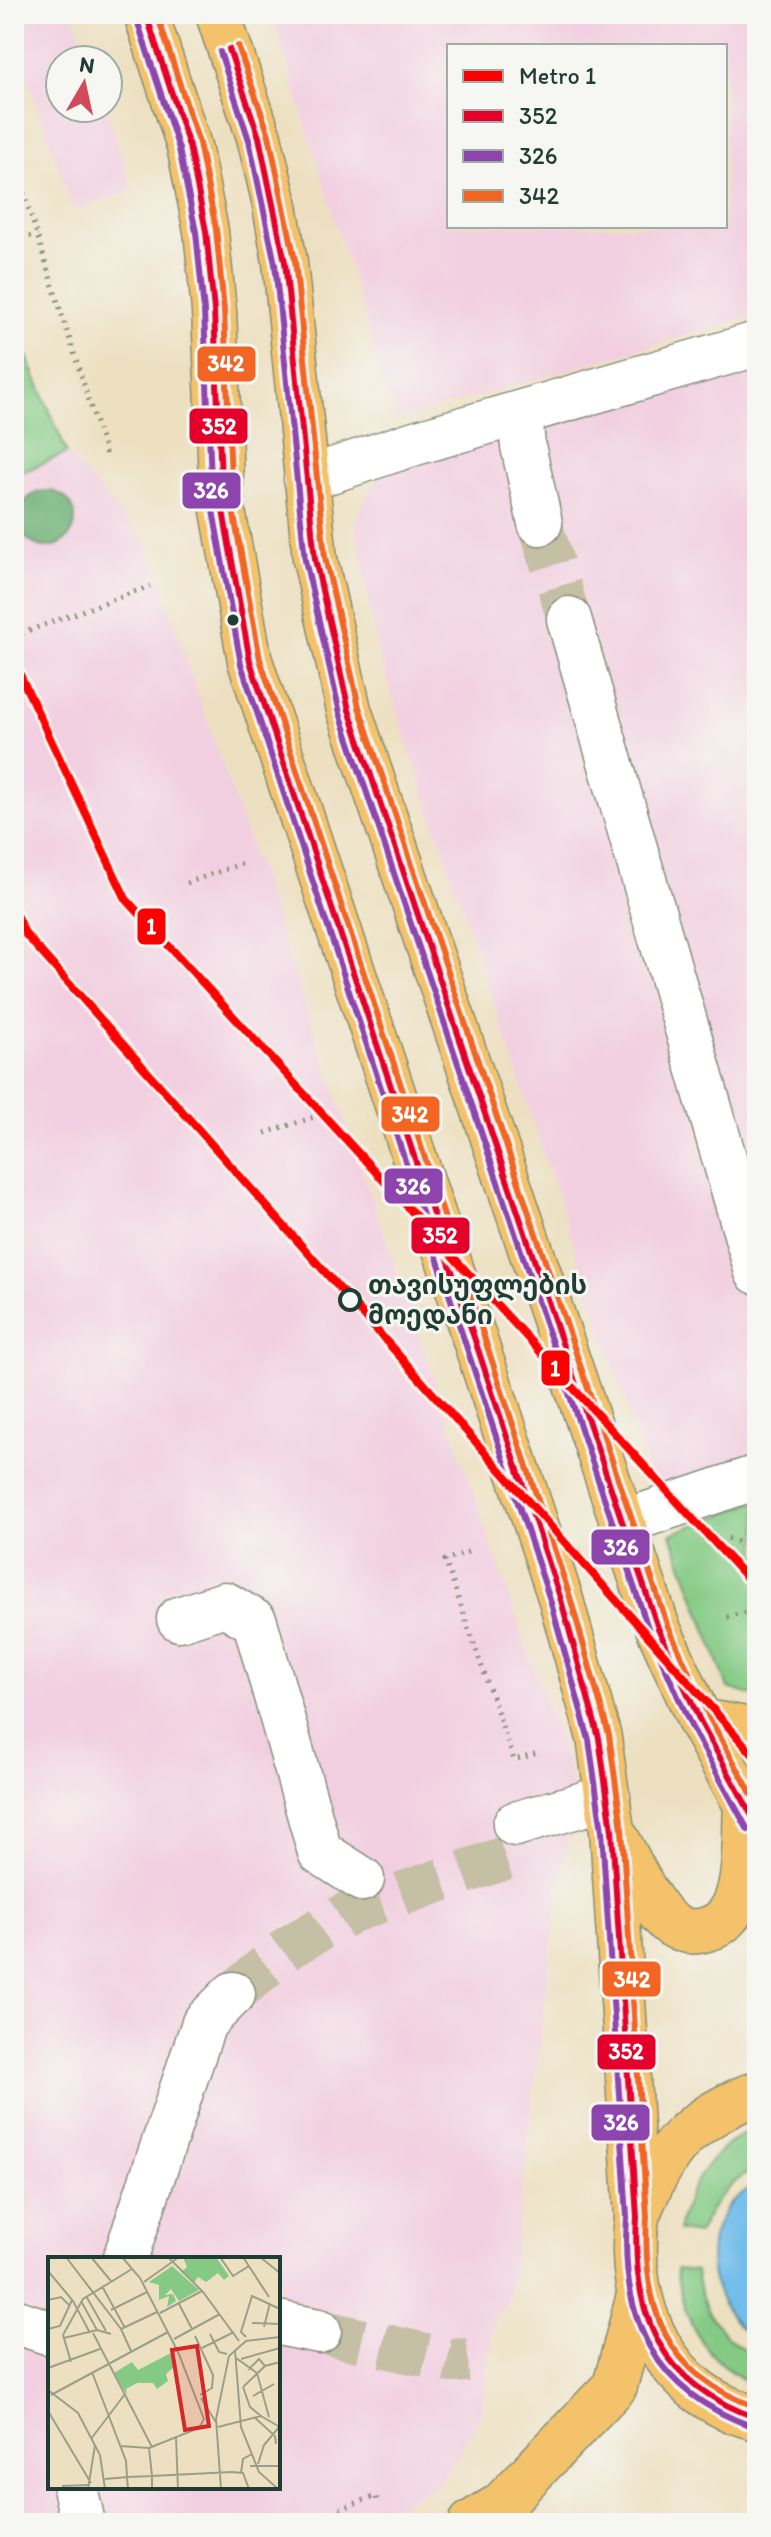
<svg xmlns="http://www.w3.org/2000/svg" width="771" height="2537" font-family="Itim,'Noto Sans Georgian',sans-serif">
<rect width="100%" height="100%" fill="#f6f6f2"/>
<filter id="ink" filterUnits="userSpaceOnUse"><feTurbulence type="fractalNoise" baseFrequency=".0125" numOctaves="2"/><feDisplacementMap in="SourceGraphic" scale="16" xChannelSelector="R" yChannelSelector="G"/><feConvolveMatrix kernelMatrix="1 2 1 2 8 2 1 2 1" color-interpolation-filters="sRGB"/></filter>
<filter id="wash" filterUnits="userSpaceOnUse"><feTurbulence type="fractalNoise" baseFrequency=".006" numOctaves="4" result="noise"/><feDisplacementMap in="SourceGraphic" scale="32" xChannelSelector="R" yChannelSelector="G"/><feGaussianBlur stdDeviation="1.8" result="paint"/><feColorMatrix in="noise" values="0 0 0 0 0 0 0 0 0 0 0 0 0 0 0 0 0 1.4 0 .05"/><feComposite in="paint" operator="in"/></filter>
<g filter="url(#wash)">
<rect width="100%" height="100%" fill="#ede0c1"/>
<!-- built -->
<g fill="#f2cfe0" fill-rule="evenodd">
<path d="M14,14H73L89,60H60V108H106L133,190L73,210L14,39Z"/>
<path d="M272,14H757V315L396,420ZM449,46H725V226H449Z"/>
<path d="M757,354V1472L661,1509L377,650L355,521L382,468Z"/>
<path d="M67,453L146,543L571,1776L575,1820L562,1863L508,2304L495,2314L481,2417L439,2483L365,2523H14V570L23,566L14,545V476ZM50,2259H278V2487H50Z"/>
</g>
<!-- green -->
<g fill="#84ca84" stroke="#52845c" stroke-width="2">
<path d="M14,325L67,453L14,476Z"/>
<path d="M757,1501V1697L728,1688L671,1534Z"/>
<path d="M757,2126V2168C727,2182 712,2205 698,2234L678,2231C687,2184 714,2147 757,2126Z"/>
<path d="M676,2269L696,2271C700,2310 722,2340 757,2357V2386C706,2363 683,2323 676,2269Z"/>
</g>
<!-- forest -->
<circle fill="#6bae72" stroke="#457653" stroke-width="2" cx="47" cy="519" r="28"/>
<!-- water -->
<path fill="#72bdeb" stroke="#487d90" stroke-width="2" d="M757,2185V2340C701,2309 691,2213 757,2185Z"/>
</g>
<g filter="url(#ink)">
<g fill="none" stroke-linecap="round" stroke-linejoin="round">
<!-- minor-tunnel -->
<g stroke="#c4bfa5" stroke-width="44" stroke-dasharray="44 22" stroke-linecap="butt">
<path d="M540,523L569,619"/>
<path d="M233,1994L289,1947L352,1911L525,1851"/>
<path d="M319,2331L452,2361L468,2360"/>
</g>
<defs>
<g id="minor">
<path d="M520,414L523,446L540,523"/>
<path d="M306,479L415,443L757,344"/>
<path d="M569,619L757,1272"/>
<path d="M621,1523L757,1477"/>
<path d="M179,1619L225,1604L255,1622L320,1852L362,1879"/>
<path d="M515,1824L608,1797"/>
<path d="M125,2259L204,2023L233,1994"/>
<path d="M14,2321L50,2333"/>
<path d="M278,2323L319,2331"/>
<path d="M75,2487L83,2523"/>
</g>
<g id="major">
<path d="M146,14L189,146L206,231L214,310L222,505L250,661L561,1600L599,1738L612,1830L637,2217C625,2305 663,2396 757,2418"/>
<path d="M218,14L259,137L274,200L285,262L315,559L349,710L658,1628L700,1721L757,1825"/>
<path d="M700,1721L757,1731"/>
<path d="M616,1837C630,1861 650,1909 672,1925C683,1932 695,1933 707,1929C751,1918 743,1844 746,1808"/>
<path d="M638,2214C664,2148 689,2119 757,2093"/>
<path d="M471,2523L501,2505L615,2386L638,2299"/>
</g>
</defs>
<!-- minor casing -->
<use href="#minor" stroke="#868e7a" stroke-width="47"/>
<!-- major casing -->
<use href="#major" stroke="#868e7a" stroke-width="47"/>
<!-- path -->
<g stroke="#868e7a" stroke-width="5" stroke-dasharray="2 6" stroke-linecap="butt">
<path d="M14,162L106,455"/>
<path d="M14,242L37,234"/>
<path d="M14,636L150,586"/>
<path d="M187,883L246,862"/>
<path d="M265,1133L330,1112"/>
<path d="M728,1538L757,1551"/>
<path d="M468,1552L445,1560L514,1760L538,1753"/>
<path d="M727,1617L757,1609"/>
<path d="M340,2509L376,2496L378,2505"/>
</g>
<!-- minor -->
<use href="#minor" stroke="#fff" stroke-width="44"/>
<!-- major -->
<use href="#major" stroke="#f3c26a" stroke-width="44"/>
<defs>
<g id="bus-1">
<path d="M146,14L189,146L206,231L214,310L222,505L250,661L561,1600L599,1738L612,1830L637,2217C631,2316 660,2384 757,2418"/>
<path d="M229,49L259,137L285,262L315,559L349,710L658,1628L700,1721L757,1825"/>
</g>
<g id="bus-2">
<path d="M136,17L179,149L196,232L204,311L212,505L241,664L551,1603L589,1740L602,1831L627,2217C620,2320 653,2392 754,2427"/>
<path d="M220,52L249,140L275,264L305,560L340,713L649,1631L691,1726L748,1830"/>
</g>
<g id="bus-3">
<path d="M157,14L199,143L216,229L224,310L232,504L260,659L570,1597L609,1735L622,1829L647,2216C642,2308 664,2375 757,2407"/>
<path d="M238,46L269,135L295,260L325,557L359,707L667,1624L709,1717L757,1804"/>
</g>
</defs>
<!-- bus-1 casing -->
<use href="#bus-1" stroke="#f6f6f2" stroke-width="12"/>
<!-- bus-2 casing -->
<use href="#bus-2" stroke="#f6f6f2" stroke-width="12"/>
<!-- bus-3 casing -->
<use href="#bus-3" stroke="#f6f6f2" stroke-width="12"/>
<!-- bus-1 -->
<use href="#bus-1" stroke="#e4002b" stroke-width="6"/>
<!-- bus-2 -->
<use href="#bus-2" stroke="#8e44ad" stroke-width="6"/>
<!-- bus-3 -->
<use href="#bus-3" stroke="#f26522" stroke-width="6"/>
<defs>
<g id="metro-1">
<path d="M14,662L126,899L757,1589"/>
<path d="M14,911L26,935L757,1759"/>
</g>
</defs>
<!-- metro-1 casing -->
<use href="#metro-1" stroke="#f6f6f2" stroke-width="14"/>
<!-- metro-1 -->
<use href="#metro-1" stroke="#f00" stroke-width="8"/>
</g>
</g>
<!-- markers -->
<circle fill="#1f3d34" stroke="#f6f6f2" stroke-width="3" cx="233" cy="620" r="7"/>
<circle fill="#f6f6f2" stroke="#1f3d34" stroke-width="4" cx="350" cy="1300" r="10"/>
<g text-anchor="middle" stroke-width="6" stroke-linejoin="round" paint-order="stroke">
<!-- stop labels -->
<g font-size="26" font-weight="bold" fill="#1f3d34" stroke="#f6f6f2" text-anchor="start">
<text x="368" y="1294">თავისუფლების<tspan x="368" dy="30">მოედანი</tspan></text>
</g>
</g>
<!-- overview -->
<g transform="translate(48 2257)">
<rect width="232" height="232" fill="#ede0c1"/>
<path d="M135,0H168L181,19L176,23L170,16L158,25L150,20L146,26L133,15L139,10ZM124,9L151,33L131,44L123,32L117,38L125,37L128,44L119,50L121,39L111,43V28L101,25ZM123,96L129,107L118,117L120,124L109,132L105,126H89L78,132L79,138L66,116L84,105L90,113Z" fill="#84ca84"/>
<path fill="none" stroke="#9b9f89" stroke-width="2" d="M18,0L73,72L83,94M43,0L63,24M74,0L92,21L130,95L156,162L151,171L101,191L104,219L79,220L80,232M120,0L155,35L191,84M172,0L185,19L201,9M195,0L221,40M212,0L232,16M0,14L25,44L42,76M96,25L131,0M54,29L77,71M38,39L58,74M0,43L13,40L22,49M33,44L49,73M131,47L144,72M63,53L99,35M112,56L154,34M204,66L232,67M216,70L222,46M0,72L12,69L24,43M73,72L109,55M45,76L104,190M162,77L171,95L179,97M15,78L35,42L84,12M15,78L23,105M147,79L165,118L164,131L152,138M198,80L193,75L204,39L232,52M16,81L49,73L63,77M126,82L172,57M154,91L186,75M187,93L193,170L211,215L230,232M188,101L209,116L221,160M193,102L232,91M0,111L52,92M200,113L211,102L217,109M44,115L78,204L79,220L57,222M195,130L217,109L232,105M195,130L202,150L213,159M0,133L30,156L52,198L57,232M3,138L120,75M205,139L226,127M153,141L169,167M0,154L43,226M206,160L227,179L228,187M170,170L213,159L232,170M128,180L130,232M43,182L77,137M72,189L101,191M210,207L216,188L232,169M202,209H232M193,216L195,202L204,197M14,229L42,228M40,232L47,188M104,232V219L184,215L195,216L201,232M173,232L168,162L181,99L198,84L232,80"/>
<path fill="#d62828" fill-opacity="0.15" stroke="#d62828" stroke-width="4" d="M149,89L161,169L137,173L124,93Z"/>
<rect width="232" height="232" fill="none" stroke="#1f3d34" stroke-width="4"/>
</g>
<g stroke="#f6f6f2" stroke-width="3">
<rect x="196" y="345" width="61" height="38" rx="8" fill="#f26522"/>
<rect x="188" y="407" width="61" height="38" rx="8" fill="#e4002b"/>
<rect x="181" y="471" width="61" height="39" rx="8" fill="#8e44ad"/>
<rect x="136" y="907" width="31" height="39" rx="8" fill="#f00"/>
<rect x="380" y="1095" width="61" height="38" rx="8" fill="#f26522"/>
<rect x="383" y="1167" width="61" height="38" rx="8" fill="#8e44ad"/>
<rect x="410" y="1216" width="61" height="39" rx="8" fill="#e4002b"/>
<rect x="540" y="1349" width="31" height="38" rx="8" fill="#f00"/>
<rect x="590" y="1528" width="61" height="38" rx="8" fill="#8e44ad"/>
<rect x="601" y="1960" width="61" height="38" rx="8" fill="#f26522"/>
<rect x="596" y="2033" width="61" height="38" rx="8" fill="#e4002b"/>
<rect x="590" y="2103" width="61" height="39" rx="8" fill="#8e44ad"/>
</g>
<g font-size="22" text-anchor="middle" font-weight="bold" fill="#fff">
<text x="226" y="371">342</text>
<text x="219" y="434">352</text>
<text x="211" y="498">326</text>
<text x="151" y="934">1</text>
<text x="410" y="1122">342</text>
<text x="413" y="1194">326</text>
<text x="440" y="1243">352</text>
<text x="555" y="1376">1</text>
<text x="621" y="1555">326</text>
<text x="632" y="1987">342</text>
<text x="626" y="2059">352</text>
<text x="621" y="2130">326</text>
</g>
<!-- margin -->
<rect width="771" height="2537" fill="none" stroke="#f6f6f2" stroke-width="48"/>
<!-- legend -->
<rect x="447" y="44" width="280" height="184" fill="#f6f6f2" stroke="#a0aca6" stroke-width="2"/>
<rect x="463" y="70" width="40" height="12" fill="#ff0000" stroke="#a0aca6" stroke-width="2"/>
<text x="519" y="84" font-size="24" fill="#1f3d34">Metro 1</text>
<rect x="463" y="110" width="40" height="12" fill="#e4002b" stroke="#a0aca6" stroke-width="2"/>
<text x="519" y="124" font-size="24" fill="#1f3d34">352</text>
<rect x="463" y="150" width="40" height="12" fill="#8e44ad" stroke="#a0aca6" stroke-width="2"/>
<text x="519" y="164" font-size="24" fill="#1f3d34">326</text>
<rect x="463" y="190" width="40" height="12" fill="#f26522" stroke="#a0aca6" stroke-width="2"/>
<text x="519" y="204" font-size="24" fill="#1f3d34">342</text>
<!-- north arrow -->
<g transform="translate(84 84) rotate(9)"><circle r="38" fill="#f6f6f2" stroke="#a0aca6" stroke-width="2"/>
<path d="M0-6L14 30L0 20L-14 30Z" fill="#d1495b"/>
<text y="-12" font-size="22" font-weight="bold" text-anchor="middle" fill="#1f3d34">N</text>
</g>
</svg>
